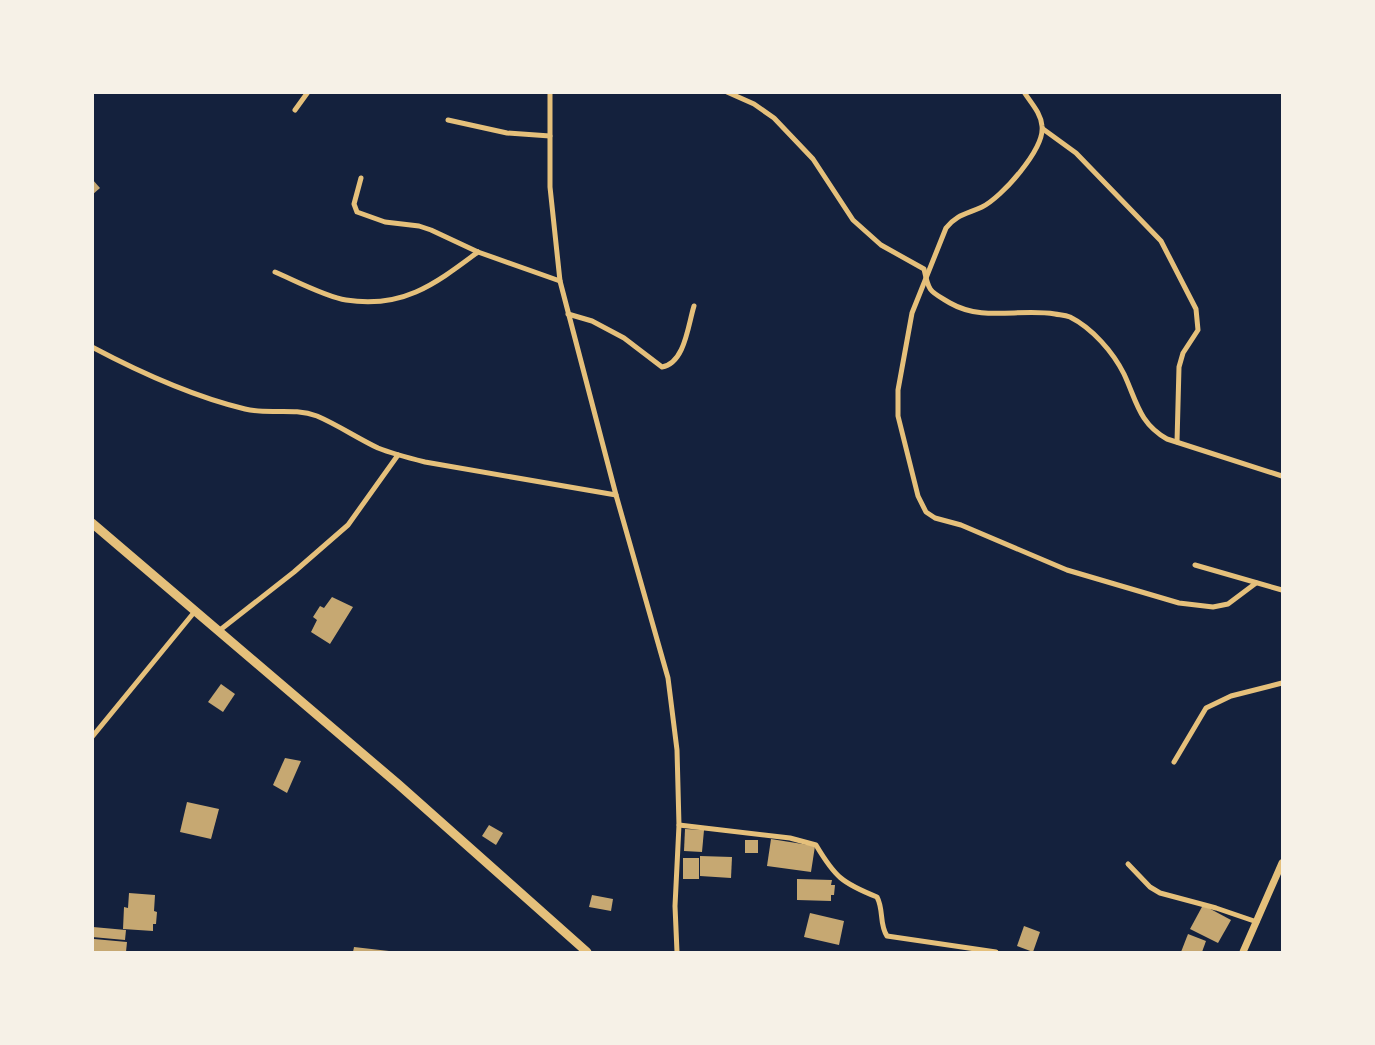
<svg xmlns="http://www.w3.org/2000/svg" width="1375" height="1045" font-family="'Work Sans',sans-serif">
<rect width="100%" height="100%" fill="#14213d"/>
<!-- building -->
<g fill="#c6a872">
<path d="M92,179L100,188L92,195Z"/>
<path d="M332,597L353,607L330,644L311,632L317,620L313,617L320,606L324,608Z"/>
<path d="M221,684L235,694L223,712L208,702Z"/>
<path d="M285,758L301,761L287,793L273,785Z"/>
<path d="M187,802L219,809L211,839L180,832Z"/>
<path d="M489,825L503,833L496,845L482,836Z"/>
<path d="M685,829L704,830L702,852L684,851Z"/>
<path d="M771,839L815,846L811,872L767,866Z"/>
<rect x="745" y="840" width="13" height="13"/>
<path d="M700,856L732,857L731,878L700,876Z"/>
<rect x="683" y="858" width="16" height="21"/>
<path d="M797,879L832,880L831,885H835L834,895H831V901L797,900Z"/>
<path d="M129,893L155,895L154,911L157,912L156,924H153V931L123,929L124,907L128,908Z"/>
<path d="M592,895L613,899L611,911L589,907Z"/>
<path d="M1203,905L1231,920L1218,943L1190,929Z"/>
<path d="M810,913L844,921L839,945L804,937Z"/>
<path d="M1024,926L1040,932L1033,952L1017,946Z"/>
<path d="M93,927L126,930L125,940L92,937Z"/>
<path d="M1188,934L1206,941L1202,952H1181Z"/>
<path d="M94,939L127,942L126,952H93Z"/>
<path d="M354,947L389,951V952H353Z"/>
</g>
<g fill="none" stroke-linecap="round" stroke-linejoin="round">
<!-- minor -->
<g stroke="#e5c07b" stroke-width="5">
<path d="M550,92V187L560,281L616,495L668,678L677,750L679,825L675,906L677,952"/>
<path d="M727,92L754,104L774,118L813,159L853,220L881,245L924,269C929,293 930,291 950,303C983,322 1019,308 1055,314C1060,315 1065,315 1070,317C1092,328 1113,352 1124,374C1137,402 1139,423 1167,439L1282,476"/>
<path d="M1024,92C1031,103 1041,113 1042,126C1045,149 1001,198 982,207C967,214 957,214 946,228L912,313L898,390V416L918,496L926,512L935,518L961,525L1067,570L1179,603L1213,607L1228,604L1256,583"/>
<path d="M295,110L308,92"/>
<path d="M448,120L507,133L550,136"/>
<path d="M1043,129L1076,153L1161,241L1196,309L1198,330L1183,353L1179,367L1177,442"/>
<path d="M361,178L354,204L357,212L385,222L419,226L431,230L478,252L560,281"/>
<path d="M275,272C294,280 326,297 346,300C403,309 435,284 478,252"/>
<path d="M568,314L592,321L624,338L662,367C685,363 688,325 694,306"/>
<path d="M92,347C141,373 191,396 245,409C268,415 293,407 317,416C338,425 357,438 378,448C393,454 409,458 425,462L616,495"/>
<path d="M1195,565L1282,590"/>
<path d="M220,630L294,572L348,525L398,455"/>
<path d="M92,737L196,610"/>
<path d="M1174,762L1206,708L1231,696L1282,683"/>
<path d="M679,825L790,838L816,845C835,877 842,883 877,897C884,910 879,924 887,936L996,952"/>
<path d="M1128,864L1150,887L1160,893L1216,908L1257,922"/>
</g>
<!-- tertiary -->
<path stroke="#e5c07b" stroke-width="7" d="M1243,952L1282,863"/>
<!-- primary -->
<path stroke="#e5c07b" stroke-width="9" d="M92,523L398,784L587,952"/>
</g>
<!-- border -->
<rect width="1375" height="1045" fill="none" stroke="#f6f1e7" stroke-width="188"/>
</svg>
